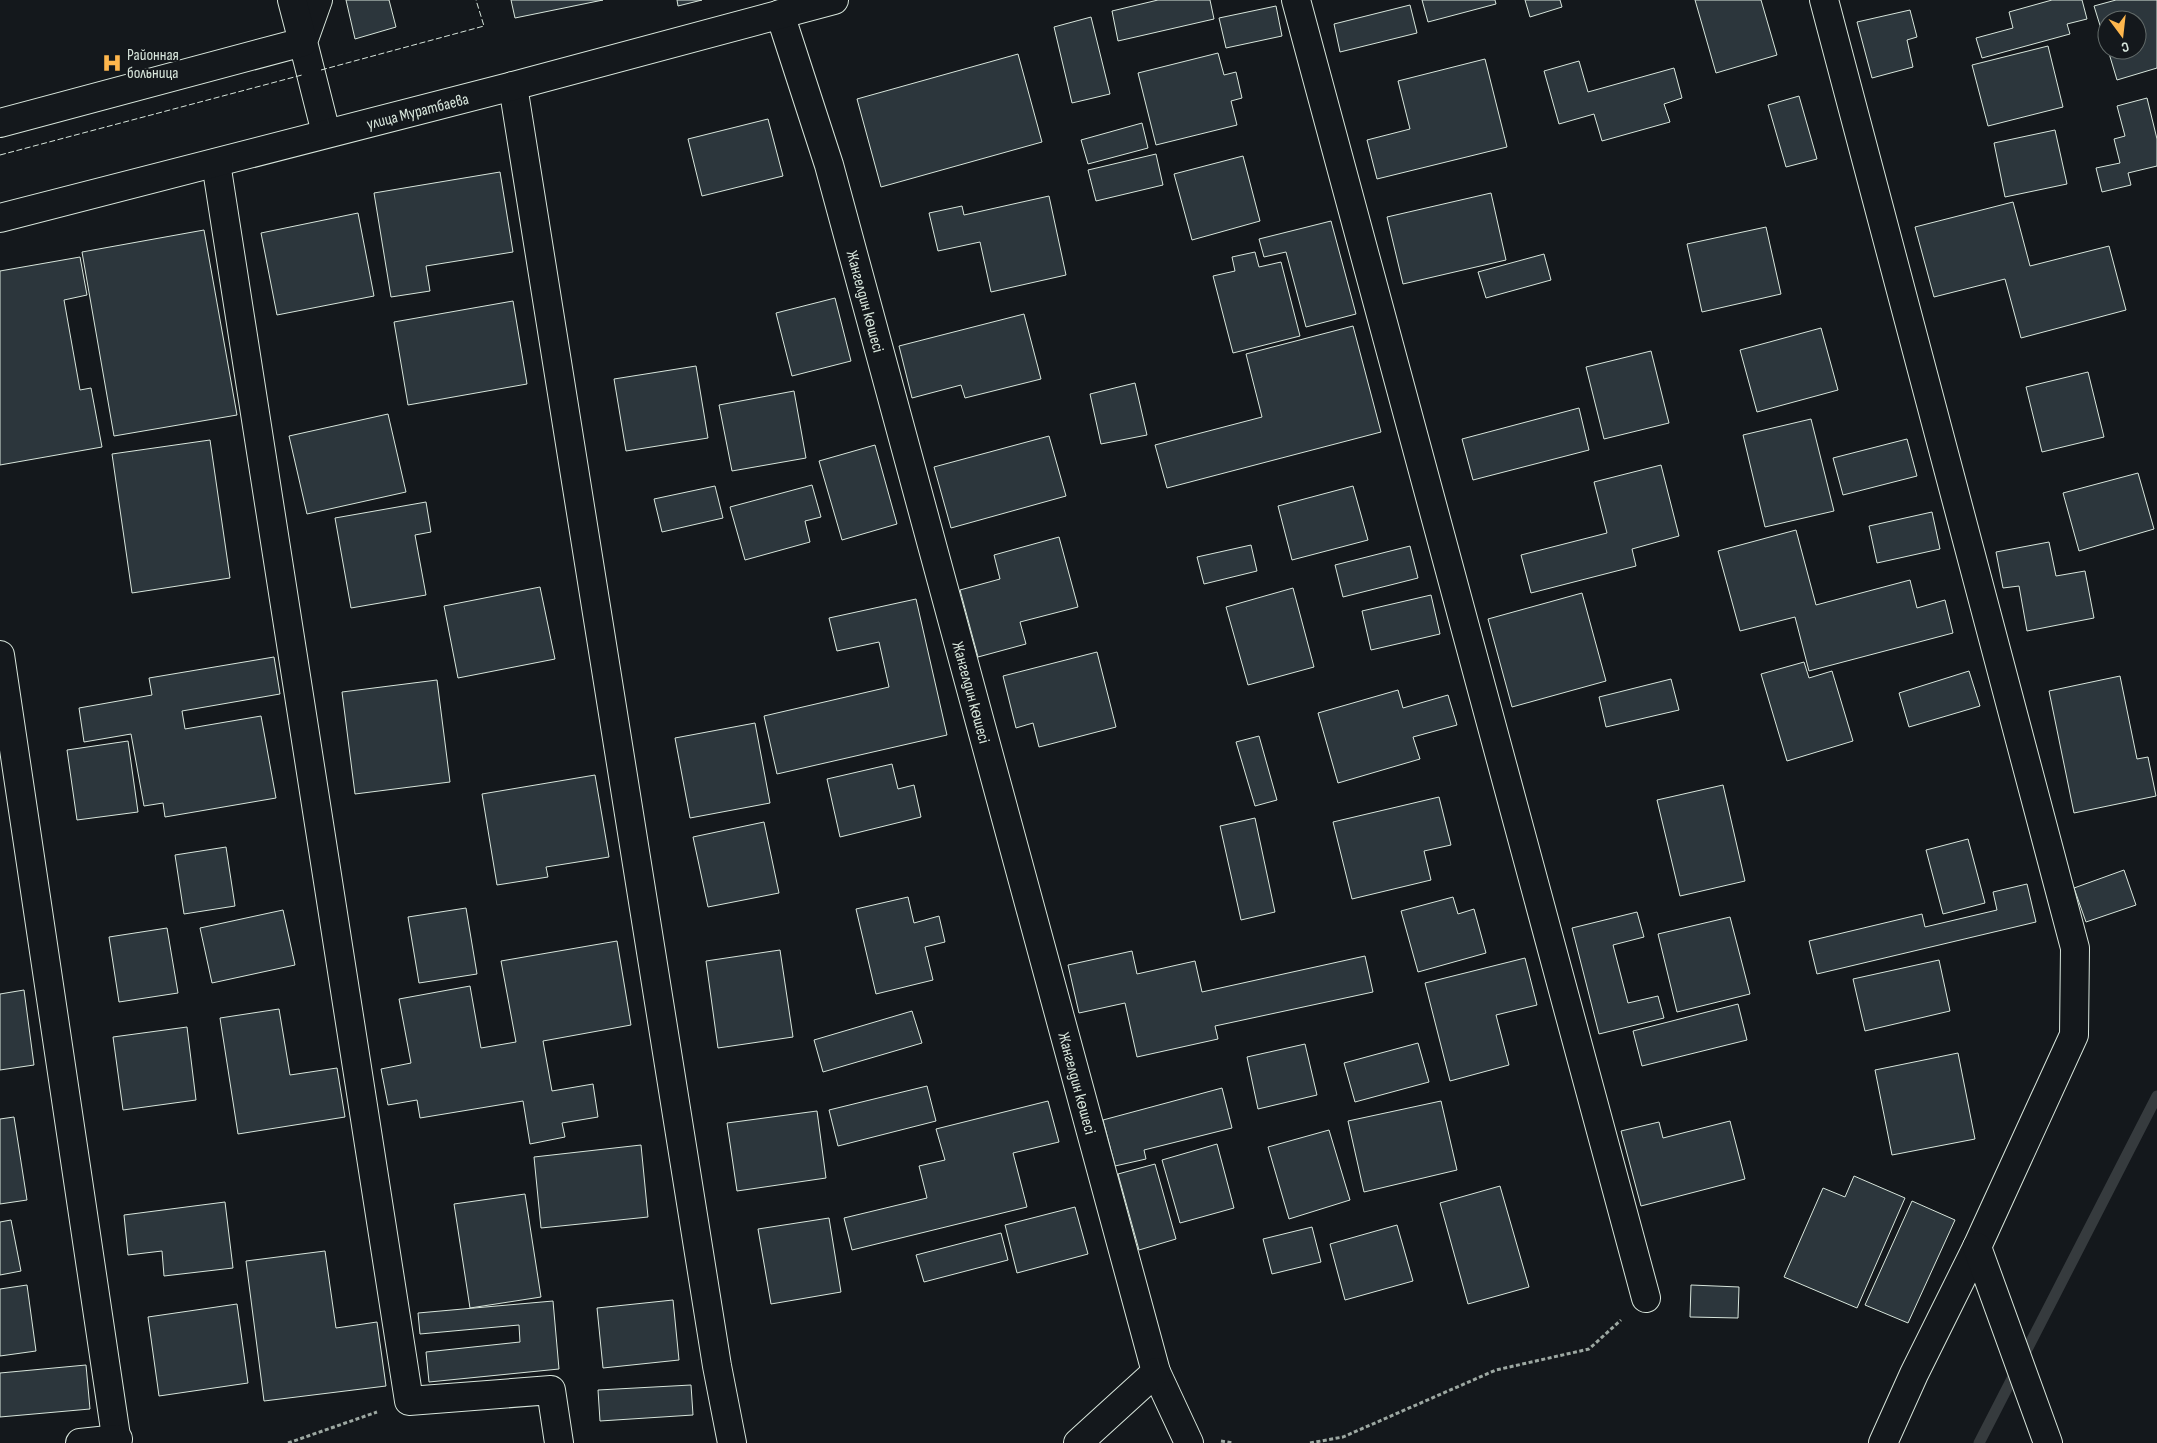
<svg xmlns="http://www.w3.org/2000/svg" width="2157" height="1443" font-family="'Sofia Sans Condensed',sans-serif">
<rect width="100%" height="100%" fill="#14181c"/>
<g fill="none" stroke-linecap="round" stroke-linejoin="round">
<!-- stream -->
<path stroke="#363b3e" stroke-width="11" d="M1979,1443L2157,1096"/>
</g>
<!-- building -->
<g fill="#2c363c" stroke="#d8e6dc">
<path d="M346,0H389L396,27L355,39Z"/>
<path d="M511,0H603L515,18Z"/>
<path d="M677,0H702L678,6Z"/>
<path d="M1158,0H1210L1214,19L1118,41L1112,11Z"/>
<path d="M1422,0H1495L1496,4L1428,22Z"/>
<path d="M1525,0H1560L1562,7L1530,17Z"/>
<path d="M1695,0H1761L1777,55L1716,73Z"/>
<path d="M2052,0H2082L2087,19L2067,24L2070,34L1982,58L1976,38L2013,28L2009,12Z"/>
<path d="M2116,0H2157V68L2117,80L2108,50H2137V20H2107V48L2094,6Z"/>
<path d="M1410,5L1417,33L1340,52L1334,24Z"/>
<path d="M1276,6L1282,36L1226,48L1219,18Z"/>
<path d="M1910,10L1917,37L1907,40L1913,67L1872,78L1857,22Z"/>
<path d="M1091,17L1110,94L1072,103L1054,27Z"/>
<path d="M2048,46L2063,107L1988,126L1972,65Z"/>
<path d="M1218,53L1224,75L1236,72L1242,98L1231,101L1237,125L1156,145L1138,73Z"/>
<path d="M1018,54L1042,142L881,187L857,99Z"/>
<path d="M1485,59L1507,147L1377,179L1367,140L1410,129L1398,81Z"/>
<path d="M1579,61L1588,92L1674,68L1682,98L1664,104L1670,122L1602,141L1594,114L1559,124L1544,71Z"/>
<path d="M1799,96L1817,159L1786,167L1768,105Z"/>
<path d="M2147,98L2157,139V166L2128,173L2131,185L2102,192L2096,168L2120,163L2114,139L2125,136L2117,106Z"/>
<path d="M768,119L783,176L702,196L688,139Z"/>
<path d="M1142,123L1148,148L1088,164L1081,140Z"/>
<path d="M2055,130L2067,184L2005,197L1994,143Z"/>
<path d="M1156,154L1163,185L1096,201L1088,170Z"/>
<path d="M1243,156L1260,221L1192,240L1174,174Z"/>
<path d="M500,172L513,252L426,266L430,291L391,297L374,193Z"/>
<path d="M1491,193L1506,260L1403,284L1387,217Z"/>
<path d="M1049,196L1066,275L991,292L980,242L938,251L929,213L962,206L964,215Z"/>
<path d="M2013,202L2030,266L2109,246L2126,310L2021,338L2005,279L1934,297L1915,227Z"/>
<path d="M358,213L374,296L277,315L261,233Z"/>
<path d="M1331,221L1356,314L1306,327L1286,252L1264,257L1259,239Z"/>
<path d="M1766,227L1781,294L1702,312L1687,244Z"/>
<path d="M204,230L237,415L114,436L82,252Z"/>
<path d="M1255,252L1259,267L1281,262L1300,336L1233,353L1213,276L1235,271L1232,257Z"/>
<path d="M1544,254L1551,280L1486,298L1478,272Z"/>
<path d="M80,257L87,295L64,300L80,390L91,388L102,447L0,465V271Z"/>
<path d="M835,298L851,361L792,376L776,313Z"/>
<path d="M513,301L527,384L408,405L394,322Z"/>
<path d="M1024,314L1041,379L965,398L961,385L912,398L899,346Z"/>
<path d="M1353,326L1381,432L1167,488L1155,445L1262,417L1246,354Z"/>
<path d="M1821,328L1838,390L1757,412L1740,350Z"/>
<path d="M1651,351L1669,423L1604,439L1586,367Z"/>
<path d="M696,366L708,438L626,451L614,379Z"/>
<path d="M2088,372L2104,437L2042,452L2026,387Z"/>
<path d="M1135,383L1147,435L1101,444L1090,394Z"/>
<path d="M794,391L806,458L732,471L719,405Z"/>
<path d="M1579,408L1589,450L1473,480L1462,439Z"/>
<path d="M388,414L406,492L307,514L289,436Z"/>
<path d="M1811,419L1834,511L1765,527L1743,435Z"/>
<path d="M1049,436L1066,496L951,528L934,467Z"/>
<path d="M1907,439L1917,476L1843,495L1833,458Z"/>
<path d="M210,440L230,578L132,593L112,454Z"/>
<path d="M875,445L897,524L842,540L819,461Z"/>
<path d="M1661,465L1679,536L1632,549L1636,566L1531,593L1521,555L1607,533L1594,482Z"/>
<path d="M2138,473L2154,529L2079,551L2063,493Z"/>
<path d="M812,485L821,517L805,521L810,542L745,560L730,507Z"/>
<path d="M715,486L723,518L662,532L654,499Z"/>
<path d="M1353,486L1368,540L1292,560L1278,506Z"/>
<path d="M426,502L431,532L415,535L426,595L351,608L335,518Z"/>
<path d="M1932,512L1940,549L1877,563L1869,526Z"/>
<path d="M1796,530L1816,605L1910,580L1917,608L1945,600L1953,633L1809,671L1795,617L1740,631L1718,551Z"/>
<path d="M1059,537L1078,607L1020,622L1026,644L978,657L960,590L1000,579L994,555Z"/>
<path d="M2049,542L2056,576L2085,571L2094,618L2027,631L2019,586L2003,588L1996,552Z"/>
<path d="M1251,545L1257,571L1204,584L1197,557Z"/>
<path d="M1410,546L1418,578L1343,597L1335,565Z"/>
<path d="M540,587L555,659L458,678L444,606Z"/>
<path d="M1293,588L1314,667L1248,685L1226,607Z"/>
<path d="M1582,593L1606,681L1512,707L1488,619Z"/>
<path d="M1431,595L1440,634L1371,650L1362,611Z"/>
<path d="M916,599L947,735L777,774L764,716L889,687L879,642L837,651L829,618Z"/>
<path d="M1097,652L1116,727L1039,747L1033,723L1016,728L1003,676Z"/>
<path d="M274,657L280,694L182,711L185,729L261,716L276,798L165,817L163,803L144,806L131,734L84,742L79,708L152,695L149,678Z"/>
<path d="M1804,662L1809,678L1832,671L1853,741L1787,761L1761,674Z"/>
<path d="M1969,671L1980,706L1909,727L1899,693Z"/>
<path d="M2120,676L2137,759L2148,757L2156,796L2074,813L2049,691Z"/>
<path d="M1671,679L1679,710L1606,727L1599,697Z"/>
<path d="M437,680L450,782L355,794L342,692Z"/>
<path d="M1398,690L1403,708L1448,695L1457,725L1413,737L1420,759L1338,783L1318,713Z"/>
<path d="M755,723L770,803L690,818L675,738Z"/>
<path d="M1259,736L1277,800L1255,806L1236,742Z"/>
<path d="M128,741L138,812L77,820L67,750Z"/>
<path d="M892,764L898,789L914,785L921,817L840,837L827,779Z"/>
<path d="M595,775L609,857L546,867L548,877L497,885L482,794Z"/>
<path d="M1723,785L1745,881L1680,896L1657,800Z"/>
<path d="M1439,797L1451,845L1424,851L1431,880L1352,899L1333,822Z"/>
<path d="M1255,818L1275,912L1241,920L1220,826Z"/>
<path d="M764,822L779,893L708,907L693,837Z"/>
<path d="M1968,839L1985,903L1943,914L1926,850Z"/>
<path d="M226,847L235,906L184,914L175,855Z"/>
<path d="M2124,870L2136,905L2086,922L2074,888Z"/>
<path d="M2027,884L2036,922L1817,974L1809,941L1922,914L1925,927L1997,910L1993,892Z"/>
<path d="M908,897L914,923L939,916L945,942L925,947L933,980L876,994L856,909Z"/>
<path d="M1453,897L1458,914L1474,909L1486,953L1418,972L1401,911Z"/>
<path d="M466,908L477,974L419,983L408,917Z"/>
<path d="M283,910L295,965L212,983L200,928Z"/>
<path d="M1637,912L1644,937L1613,945L1628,1003L1658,996L1664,1018L1599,1034L1572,928Z"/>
<path d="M1730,917L1750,994L1677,1012L1658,934Z"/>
<path d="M167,928L178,993L119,1002L109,937Z"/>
<path d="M617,941L631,1025L543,1041L552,1091L593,1084L598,1117L562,1123L565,1137L530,1144L523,1101L420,1118L417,1100L388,1105L381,1069L411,1063L399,999L470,986L481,1048L516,1042L501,961Z"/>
<path d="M780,950L793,1037L718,1048L706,961Z"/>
<path d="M1132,951L1137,974L1195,961L1202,992L1365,956L1373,992L1215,1026L1218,1039L1137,1057L1125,1003L1079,1013L1068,965Z"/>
<path d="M1525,958L1537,1005L1496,1015L1509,1065L1450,1081L1425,983Z"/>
<path d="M1939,960L1950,1011L1865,1031L1853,979Z"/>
<path d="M24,990L34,1065L0,1070V994Z"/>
<path d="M1738,1004L1747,1040L1642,1066L1633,1031Z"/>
<path d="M279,1009L290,1075L337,1068L345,1117L238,1134L220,1018Z"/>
<path d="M912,1011L922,1043L823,1072L814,1040Z"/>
<path d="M187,1027L196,1100L123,1110L113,1037Z"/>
<path d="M1418,1043L1429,1082L1355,1102L1344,1063Z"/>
<path d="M1305,1044L1317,1095L1258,1109L1247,1057Z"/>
<path d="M1958,1053L1975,1139L1892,1155L1875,1070Z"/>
<path d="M927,1086L936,1121L838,1146L829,1110Z"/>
<path d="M1222,1088L1232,1128L1144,1150L1146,1159L1115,1166L1103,1120Z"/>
<path d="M1048,1101L1059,1142L1013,1153L1027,1207L852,1250L844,1218L927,1198L919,1166L945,1160L936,1129Z"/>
<path d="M1441,1101L1457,1170L1364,1192L1348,1121Z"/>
<path d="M817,1111L826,1178L737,1191L727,1123Z"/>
<path d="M14,1117L27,1200L0,1204V1119Z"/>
<path d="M1730,1121L1745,1179L1641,1206L1621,1131L1659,1122L1663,1138Z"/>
<path d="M1329,1130L1350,1200L1289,1219L1268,1147Z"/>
<path d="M1217,1144L1234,1208L1180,1223L1162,1160Z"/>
<path d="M641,1145L648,1217L541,1228L534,1157Z"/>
<path d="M1155,1164L1176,1239L1139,1250L1118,1174Z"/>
<path d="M1854,1176L1905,1198L1857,1308L1784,1277L1823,1188L1845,1197Z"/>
<path d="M1500,1186L1529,1287L1468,1304L1440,1203Z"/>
<path d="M525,1194L541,1297L470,1308L454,1204Z"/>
<path d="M1912,1201L1955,1220L1908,1323L1865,1305Z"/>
<path d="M225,1202L233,1268L164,1276L162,1251L128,1255L124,1215Z"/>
<path d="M1075,1207L1088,1254L1017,1273L1005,1225Z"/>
<path d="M829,1218L841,1292L771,1304L758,1229Z"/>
<path d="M11,1220L21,1271L0,1275V1222Z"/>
<path d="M1397,1225L1413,1281L1345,1300L1330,1244Z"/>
<path d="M1312,1227L1321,1262L1272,1274L1263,1239Z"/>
<path d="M1001,1233L1008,1260L924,1282L916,1255Z"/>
<path d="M325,1251L336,1328L377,1322L386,1386L264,1401L246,1261Z"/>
<path d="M27,1285L36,1351L0,1356V1289Z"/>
<path d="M1691,1285L1739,1287L1738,1318L1690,1317Z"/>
<path d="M673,1300L679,1360L603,1368L597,1308Z"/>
<path d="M553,1301L559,1369L429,1382L426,1352L520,1342L519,1325L420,1334L418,1313Z"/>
<path d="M237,1304L248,1383L159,1396L148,1317Z"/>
<path d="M86,1365L90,1409L0,1417V1373Z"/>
<path d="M691,1385L693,1415L600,1421L598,1390Z"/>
</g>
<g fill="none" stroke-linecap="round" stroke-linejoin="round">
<defs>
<g id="minor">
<path d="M318,0L303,42L326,133"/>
<path d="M1296,0L1646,1298"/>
<path d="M1824,0L2075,948L2074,1035L1977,1247L1914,1374L1883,1443"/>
<path id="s1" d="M780,14L829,165L1156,1372L1189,1443"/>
<path d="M513,86L717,1366L732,1443"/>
<path d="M0,123L303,42L292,0"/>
<path d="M216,163L409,1401L551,1390L559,1443"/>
<path id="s2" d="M0,218L513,86L834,0"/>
<path d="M0,655L117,1443"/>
<path d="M1977,1247L2048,1443"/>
<path d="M80,1443L118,1439"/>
<path d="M1078,1443L1156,1372"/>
</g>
</defs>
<!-- minor casing -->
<use href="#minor" stroke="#d8e6dc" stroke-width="30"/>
<!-- path -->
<g stroke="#9da8a2" stroke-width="3" stroke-dasharray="4 2.5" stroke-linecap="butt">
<path d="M1221,1441L1233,1443"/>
<path d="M288,1443L377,1412"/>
<path d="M1310,1443L1343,1437L1496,1370L1589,1349L1621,1320"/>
</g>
<!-- minor -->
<use href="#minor" stroke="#14181c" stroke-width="28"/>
<!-- fence -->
<g stroke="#d8e6dc" stroke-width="1" stroke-dasharray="6 2.5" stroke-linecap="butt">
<path d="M321,70L484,26L476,0"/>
<path d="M0,155L302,75"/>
</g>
</g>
<!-- icons -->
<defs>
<symbol id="hospital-bare" viewBox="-9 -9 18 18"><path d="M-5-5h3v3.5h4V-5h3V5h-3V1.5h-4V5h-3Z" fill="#ffb74d" stroke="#14181c" stroke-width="2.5" paint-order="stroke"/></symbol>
</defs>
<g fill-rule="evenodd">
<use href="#hospital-bare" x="98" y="49" width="28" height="28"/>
</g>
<g text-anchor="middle" stroke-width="4" stroke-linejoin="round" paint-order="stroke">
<!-- poi labels -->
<g font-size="16" fill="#d8e6dc" stroke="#14181c" text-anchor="start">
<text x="127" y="60">Районная<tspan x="127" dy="18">больница</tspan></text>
</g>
<!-- street labels -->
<g font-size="16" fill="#d8e6dc" stroke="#14181c">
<text dy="6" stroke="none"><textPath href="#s2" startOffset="431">улица Муратбаева</textPath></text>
<text dy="6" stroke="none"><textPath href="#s1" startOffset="300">Жангелдин көшесі</textPath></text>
<text dy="6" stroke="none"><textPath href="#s1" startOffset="705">Жангелдин көшесі</textPath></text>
<text dy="6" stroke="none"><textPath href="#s1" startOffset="1110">Жангелдин көшесі</textPath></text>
</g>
</g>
<!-- north arrow -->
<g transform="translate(2122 35) rotate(165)"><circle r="24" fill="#14181c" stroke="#626a69"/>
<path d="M0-4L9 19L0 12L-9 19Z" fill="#ffb74d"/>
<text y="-8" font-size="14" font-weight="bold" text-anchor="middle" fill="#d8e6dc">С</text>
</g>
</svg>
